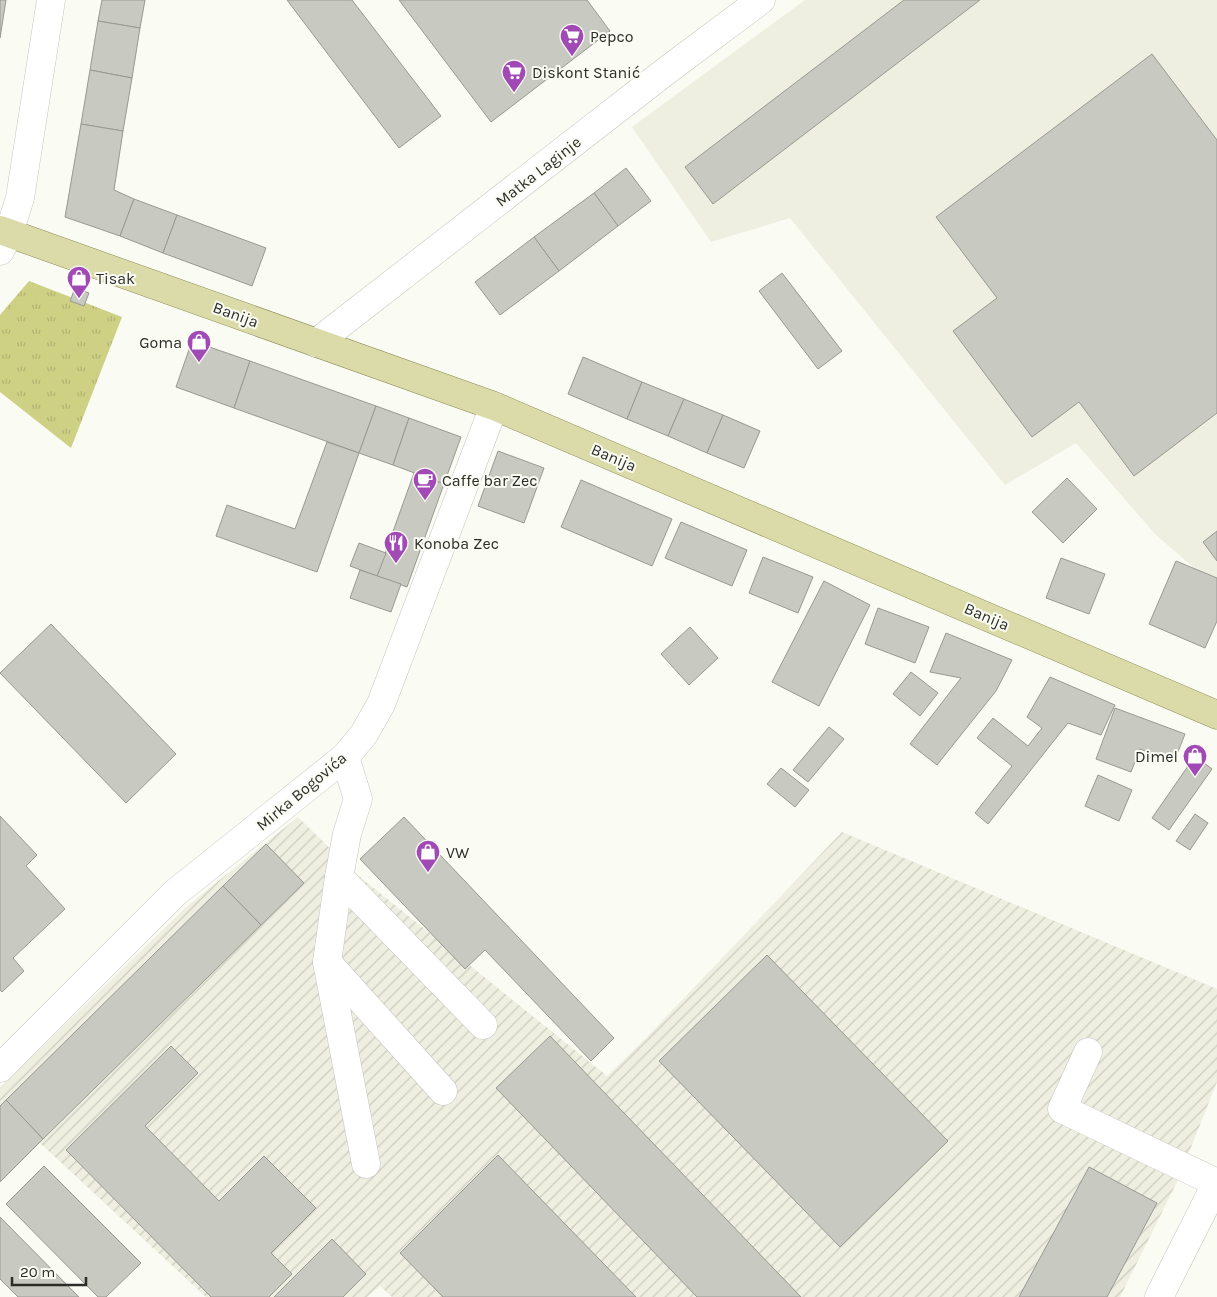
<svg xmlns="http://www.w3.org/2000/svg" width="1217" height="1297" font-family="Karla,sans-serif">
<defs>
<pattern id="industrial-furrows" width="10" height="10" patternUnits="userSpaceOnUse" patternTransform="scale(1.25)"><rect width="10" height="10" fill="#eeefe0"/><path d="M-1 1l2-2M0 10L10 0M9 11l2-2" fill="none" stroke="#cccdc0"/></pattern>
<pattern id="grass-tufts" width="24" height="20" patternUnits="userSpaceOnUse" patternTransform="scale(1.25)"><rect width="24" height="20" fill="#ced084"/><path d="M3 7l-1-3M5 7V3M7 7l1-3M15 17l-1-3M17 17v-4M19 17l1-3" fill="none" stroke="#b1b372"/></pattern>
</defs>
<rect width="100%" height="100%" fill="#fafbf3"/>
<!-- built -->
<path fill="#eeefe0" d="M805,0H1217V588L1155,534L1076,443L1005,485L790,218L711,242L632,127Z"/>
<!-- industrial -->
<path fill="url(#industrial-furrows)" d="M298,817L355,873L607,1076L646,1038L842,832L1217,989V1082L1178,1180L1120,1297H392L380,1286L367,1297H206L0,1106V1088L185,908Z"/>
<!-- grass -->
<path fill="url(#grass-tufts)" d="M29,281L122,317L71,448L0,392V315Z"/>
<!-- building -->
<g fill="#c8c9c1" stroke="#989992">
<path d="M0,0H6L0,38Z"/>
<path d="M102,0H145L140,28L98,21Z"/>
<path d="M287,0H352L441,116L399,148Z"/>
<path d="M399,0H587L610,31L491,122Z"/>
<path d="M904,0H980L713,204L685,167Z"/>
<path d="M98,21L140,28L132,78L90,70Z"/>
<path d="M1152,54L1217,140V413L1134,476L1079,402L1032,437L953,331L997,298L936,217Z"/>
<path d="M90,70L132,78L123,131L81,124Z"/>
<path d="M81,124L123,131L114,190L134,199L120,236L65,217Z"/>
<path d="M626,168L651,201L618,226L594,193Z"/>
<path d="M594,193L618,226L559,271L534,237Z"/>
<path d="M134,199L177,215L163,253L120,236Z"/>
<path d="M177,215L266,248L252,286L163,253Z"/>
<path d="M534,237L559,271L500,315L475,282Z"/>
<path d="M782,273L842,351L818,369L759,291Z"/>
<path d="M75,288L89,293L84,306L70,301Z"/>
<path d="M192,341L250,361L234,408L176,387Z"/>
<path d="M583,357L642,382L627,419L568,394Z"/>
<path d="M250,361L376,406L359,453L234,408Z"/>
<path d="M642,382L684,399L668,436L627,419Z"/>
<path d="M684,399L723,415L707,453L668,436Z"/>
<path d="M376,406L409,418L393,465L359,453Z"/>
<path d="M723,415L760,431L744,468L707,453Z"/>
<path d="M409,418L461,437L444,484L393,465Z"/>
<path d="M327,442L359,453L317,572L216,536L227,505L295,529Z"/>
<path d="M498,451L544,468L524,523L478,506Z"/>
<path d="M414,473L444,484L407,587L377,576Z"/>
<path d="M1067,478L1097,509L1063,543L1032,512Z"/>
<path d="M581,480L672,519L652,566L561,527Z"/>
<path d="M681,522L747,550L732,586L665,558Z"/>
<path d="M1217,531V561L1203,542Z"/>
<path d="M359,543L386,553L377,576L350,566Z"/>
<path d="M763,557L813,577L798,613L749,593Z"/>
<path d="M1061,558L1105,574L1089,614L1046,598Z"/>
<path d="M1176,561L1217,578V621L1205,648L1149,624Z"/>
<path d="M360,570L401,584L391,612L350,598Z"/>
<path d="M824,581L870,605L819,706L772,682Z"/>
<path d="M878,608L929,627L915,663L865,644Z"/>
<path d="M51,624L176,754L126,803L0,673Z"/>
<path d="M690,627L718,658L689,685L661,654Z"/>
<path d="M946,633L1012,660L996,691L937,765L910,744L961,678L930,672Z"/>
<path d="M911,672L938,693L920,716L893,694Z"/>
<path d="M1050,677L1115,705L1101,735L1068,723L988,824L975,813L1012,766L977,738L993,718L1028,746L1042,728L1027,717Z"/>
<path d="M1115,708L1185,734L1174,762L1140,749L1131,772L1096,759Z"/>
<path d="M829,727L844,739L808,782L793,770Z"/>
<path d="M1195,756L1212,769L1169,830L1152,818Z"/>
<path d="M781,768L809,790L795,807L767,784Z"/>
<path d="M1098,775L1132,790L1119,821L1085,806Z"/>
<path d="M1195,814L1208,823L1190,850L1176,841Z"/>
<path d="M0,816L37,855L26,866L65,909L13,958L24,971L2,992L0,990Z"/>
<path d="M404,817L614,1038L591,1061L485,950L465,969L360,859Z"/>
<path d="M266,844L304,883L261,925L223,886Z"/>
<path d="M223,886L261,925L43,1139L6,1100Z"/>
<path d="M767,955L948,1141L840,1247L659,1061Z"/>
<path d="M550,1036L801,1297H697L496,1088Z"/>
<path d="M171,1046L198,1073L145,1126L219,1201L264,1156L316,1208L271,1253L292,1274L269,1297H211L66,1150Z"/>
<path d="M6,1100L43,1139L0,1182V1106Z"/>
<path d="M498,1155L636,1297H443L400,1253Z"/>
<path d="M44,1166L141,1263L106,1297H98L6,1204Z"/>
<path d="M1089,1167L1157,1203L1107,1297H1019Z"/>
<path d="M0,1217L79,1297H18L0,1279Z"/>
<path d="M332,1239L366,1274L343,1297H274Z"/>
</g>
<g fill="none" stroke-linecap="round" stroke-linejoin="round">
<defs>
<g id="minor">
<path d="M0,251L9,233L20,198L51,0"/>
<path d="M316,343L666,71L761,0"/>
<path d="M345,757L358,799L347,834L339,877L327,962L366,1164"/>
<path d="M339,877L483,1025"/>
<path d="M327,962L443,1091"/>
<path d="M1088,1052L1062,1109L1217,1183"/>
<path d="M0,1068L175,893L345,757L364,734L381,704L494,406"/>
<path d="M1159,1297L1217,1182"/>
</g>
<path id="major" d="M0,230L494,406L1217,715"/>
</defs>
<!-- minor casing -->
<use href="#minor" stroke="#c5c5be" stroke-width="29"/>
<!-- major casing -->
<use href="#major" stroke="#8e8e57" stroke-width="29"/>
<!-- minor -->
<use href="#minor" stroke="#fff" stroke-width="28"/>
<!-- major -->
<use href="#major" stroke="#dadba9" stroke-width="28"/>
</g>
<!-- icons -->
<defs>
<symbol id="supermarket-pin" viewBox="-11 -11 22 30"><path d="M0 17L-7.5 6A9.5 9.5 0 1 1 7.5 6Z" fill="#a149b5" stroke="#fafbf3"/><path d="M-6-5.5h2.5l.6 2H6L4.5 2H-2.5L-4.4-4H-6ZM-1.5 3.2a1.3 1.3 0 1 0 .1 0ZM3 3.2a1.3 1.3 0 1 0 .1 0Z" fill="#fff"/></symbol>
<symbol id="shop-pin" viewBox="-11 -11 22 30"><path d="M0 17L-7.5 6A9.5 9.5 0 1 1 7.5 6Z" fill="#a149b5" stroke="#fafbf3"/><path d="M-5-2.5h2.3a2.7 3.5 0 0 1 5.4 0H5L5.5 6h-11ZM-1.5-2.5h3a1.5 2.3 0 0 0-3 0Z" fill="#fff"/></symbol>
<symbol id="cafe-pin" viewBox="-11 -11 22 30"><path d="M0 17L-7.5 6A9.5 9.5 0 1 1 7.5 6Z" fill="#a149b5" stroke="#fafbf3"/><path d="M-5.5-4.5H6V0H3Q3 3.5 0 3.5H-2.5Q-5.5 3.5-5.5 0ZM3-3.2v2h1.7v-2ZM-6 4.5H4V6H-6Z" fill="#fff"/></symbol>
<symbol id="restaurant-pin" viewBox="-11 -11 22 30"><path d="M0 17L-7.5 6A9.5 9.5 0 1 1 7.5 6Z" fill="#a149b5" stroke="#fafbf3"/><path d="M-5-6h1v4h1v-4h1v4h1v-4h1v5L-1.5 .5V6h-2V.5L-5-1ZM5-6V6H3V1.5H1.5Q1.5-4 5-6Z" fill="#fff"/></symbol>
</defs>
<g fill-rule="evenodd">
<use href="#supermarket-pin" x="558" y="22" width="28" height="38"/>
<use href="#supermarket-pin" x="500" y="58" width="28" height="38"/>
<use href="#shop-pin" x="65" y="264" width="28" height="38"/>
<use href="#shop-pin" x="185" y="328" width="28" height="38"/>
<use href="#cafe-pin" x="411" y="466" width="28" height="38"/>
<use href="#restaurant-pin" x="382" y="529" width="28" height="38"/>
<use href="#shop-pin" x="1181" y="742" width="28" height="38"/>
<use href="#shop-pin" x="414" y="838" width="28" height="38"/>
</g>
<g text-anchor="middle" stroke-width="4" stroke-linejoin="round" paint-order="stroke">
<!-- poi labels -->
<g font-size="16" fill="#2c2c29" stroke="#fafbf3" text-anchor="start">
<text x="590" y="42">Pepco</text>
<text x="532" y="78">Diskont Stanić</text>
<text x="96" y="284">Tisak</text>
<text x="182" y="348" text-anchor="end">Goma</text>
<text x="442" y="486">Caffe bar Zec</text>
<text x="414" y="549">Konoba Zec</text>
<text x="1178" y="762" text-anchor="end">Dimel</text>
<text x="446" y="858">VW</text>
</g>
<!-- street labels -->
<g font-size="16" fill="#2c2c29" stroke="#fafbf3">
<text transform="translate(538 171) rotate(-38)" y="6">Matka Laginje</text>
<text transform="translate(236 314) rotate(20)" y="6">Banija</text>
<text transform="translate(614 457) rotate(23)" y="6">Banija</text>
<text transform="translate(987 616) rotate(23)" y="6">Banija</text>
<text transform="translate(301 791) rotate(-40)" y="6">Mirka Bogovića</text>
</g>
</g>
<!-- scale -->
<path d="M12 1277v8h74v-8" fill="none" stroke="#2c2c29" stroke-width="2.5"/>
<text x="20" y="1277" font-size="15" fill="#2c2c29" stroke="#fafbf3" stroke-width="4" paint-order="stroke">20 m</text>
</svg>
